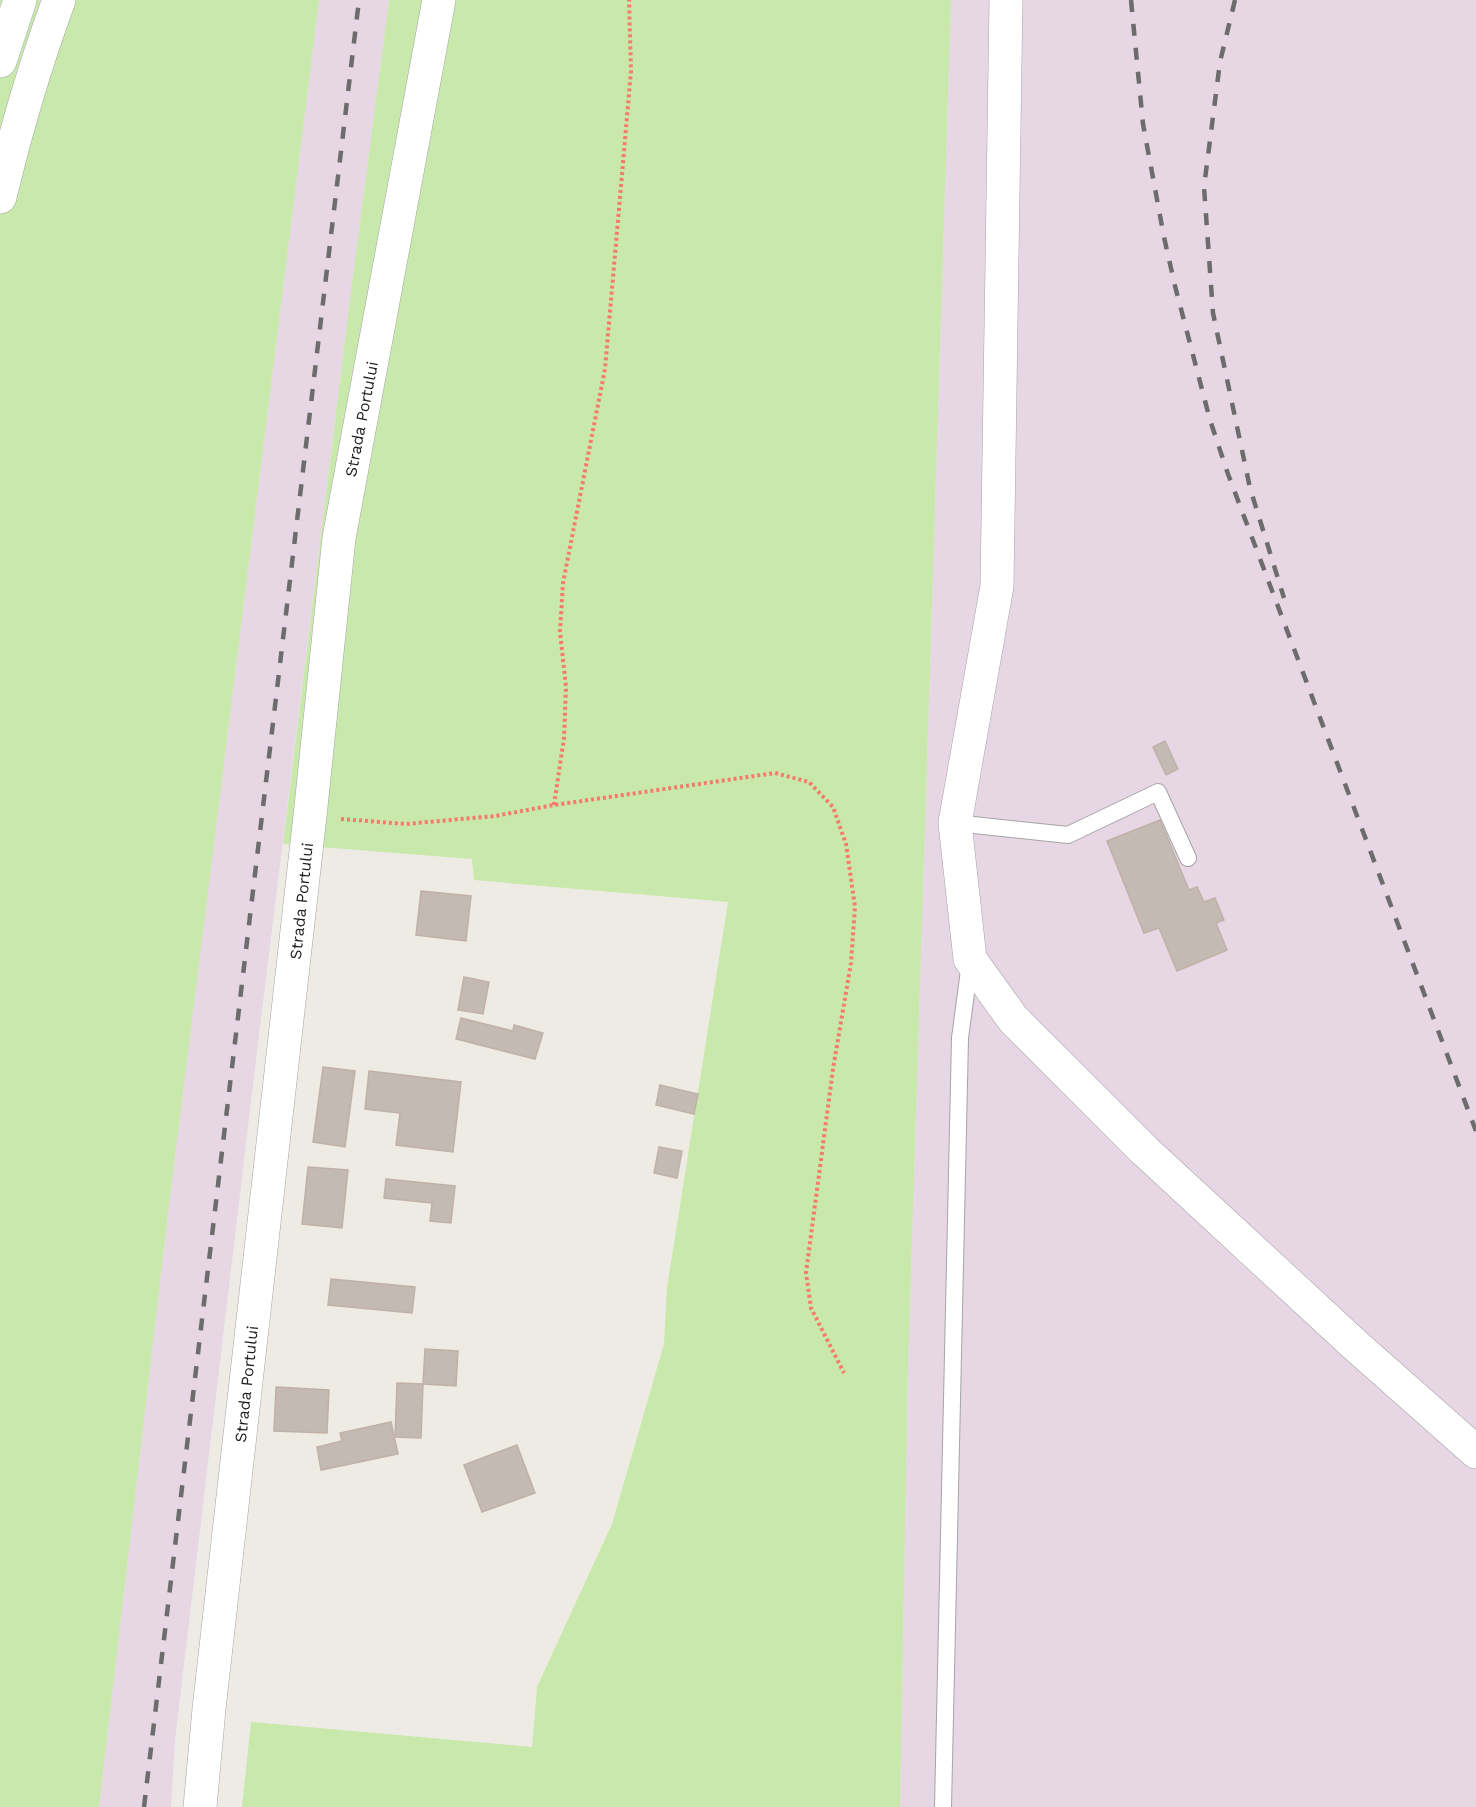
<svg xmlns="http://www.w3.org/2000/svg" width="1476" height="1807" font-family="'Work Sans',sans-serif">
<rect width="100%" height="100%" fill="#eeebe4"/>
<!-- industrial -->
<g fill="#e7d6e4">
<path d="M319,0H389L350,299L260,1026L175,1740L171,1807H99L169,1205Z"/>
<path d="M951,0H1476V1807H900L908,1368Z"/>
</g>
<!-- grass -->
<g fill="#c9e8ab">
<path d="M0,0H319L169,1205L99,1807H0Z"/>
<path d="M389,0H951L908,1368L900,1807H242L251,1722L532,1747L537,1687L612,1524L664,1344L667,1288L728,902L474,880L472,859L283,844L350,299Z"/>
</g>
<!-- building -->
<g fill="#c3bab3" stroke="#c0b1a7" stroke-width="1.5">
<path d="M1165,741L1178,769L1166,775L1153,747Z"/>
<path d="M1160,820L1189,890L1197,887L1204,902L1215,898L1224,920L1216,923L1227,950L1177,971L1159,928L1144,933L1107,841Z"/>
<path d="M421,891L471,896L466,941L416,935Z"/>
<path d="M464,977L489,982L483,1014L458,1010Z"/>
<path d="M461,1018L513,1031L514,1025L543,1033L535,1059L456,1039Z"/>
<path d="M323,1067L355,1071L345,1147L313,1142Z"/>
<path d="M369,1071L461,1082L453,1152L396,1145L400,1113L365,1109Z"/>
<path d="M660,1085L698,1094L694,1114L656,1105Z"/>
<path d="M659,1147L682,1151L677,1178L654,1173Z"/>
<path d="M308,1167L348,1170L342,1228L302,1224Z"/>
<path d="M386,1179L455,1186L451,1223L430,1221L432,1203L384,1198Z"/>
<path d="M331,1279L415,1287L412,1313L328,1305Z"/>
<path d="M425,1349L458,1351L456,1386L423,1384Z"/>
<path d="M397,1383L423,1384L421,1438L395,1437Z"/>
<path d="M276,1387L329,1390L327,1433L274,1431Z"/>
<path d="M391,1422L398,1454L321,1470L317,1447L342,1441L340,1433Z"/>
<path d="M517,1445L535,1493L482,1512L464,1465Z"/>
</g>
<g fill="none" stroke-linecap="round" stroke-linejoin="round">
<defs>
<g id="service">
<path d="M955,823L1068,835L1158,792L1188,858"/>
<path d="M943,1807L960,1038L970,963"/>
</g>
<g id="minor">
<path d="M1006,0L997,586L955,823L970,959L1013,1019L1144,1150L1354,1344L1476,1452"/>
<path d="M200,1807L209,1709L310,816L339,538L439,0"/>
</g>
<g id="tertiary">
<path d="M0,61L20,0"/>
<path d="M0,197C16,130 35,65 59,0"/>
</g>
</defs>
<!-- service casing -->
<use href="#service" stroke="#a5a5a5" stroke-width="18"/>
<!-- minor casing -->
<use href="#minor" stroke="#a5a5a5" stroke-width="34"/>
<!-- tertiary casing -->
<use href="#tertiary" stroke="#a5a5a5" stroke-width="34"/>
<!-- path -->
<g stroke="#f67a6d" stroke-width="4" stroke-dasharray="3 3" stroke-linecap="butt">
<path d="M554,805L564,738L566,687L560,632L563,583L605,369L631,71L629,0"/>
<path d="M341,819L406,824L495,816L554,805L775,773L809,782L833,807L846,844L855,907L851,963L833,1069L806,1273L811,1308L844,1373"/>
</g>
<!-- service -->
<use href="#service" stroke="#fff" stroke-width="16"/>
<!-- minor -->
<use href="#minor" stroke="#fff" stroke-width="33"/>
<!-- tertiary -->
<use href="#tertiary" stroke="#fff" stroke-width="33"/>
<!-- rail -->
<g stroke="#6c6c6c" stroke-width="4.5" stroke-dasharray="12 12" stroke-linecap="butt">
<path d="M1131,0L1143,124L1164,237L1175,286L1210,420L1228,474L1476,1131"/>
<path d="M1235,0L1220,62L1204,187L1213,313L1250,488L1284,598"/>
<path d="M144,1807L359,0"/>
</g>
</g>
<g text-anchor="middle" stroke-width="4.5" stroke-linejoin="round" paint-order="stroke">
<!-- street labels -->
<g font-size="16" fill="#1e1e1e" stroke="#fff">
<text transform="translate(361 419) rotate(-79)" y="6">Strada Portului</text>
<text transform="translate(301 901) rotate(-84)" y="6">Strada Portului</text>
<text transform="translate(246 1384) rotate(-84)" y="6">Strada Portului</text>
</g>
</g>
</svg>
